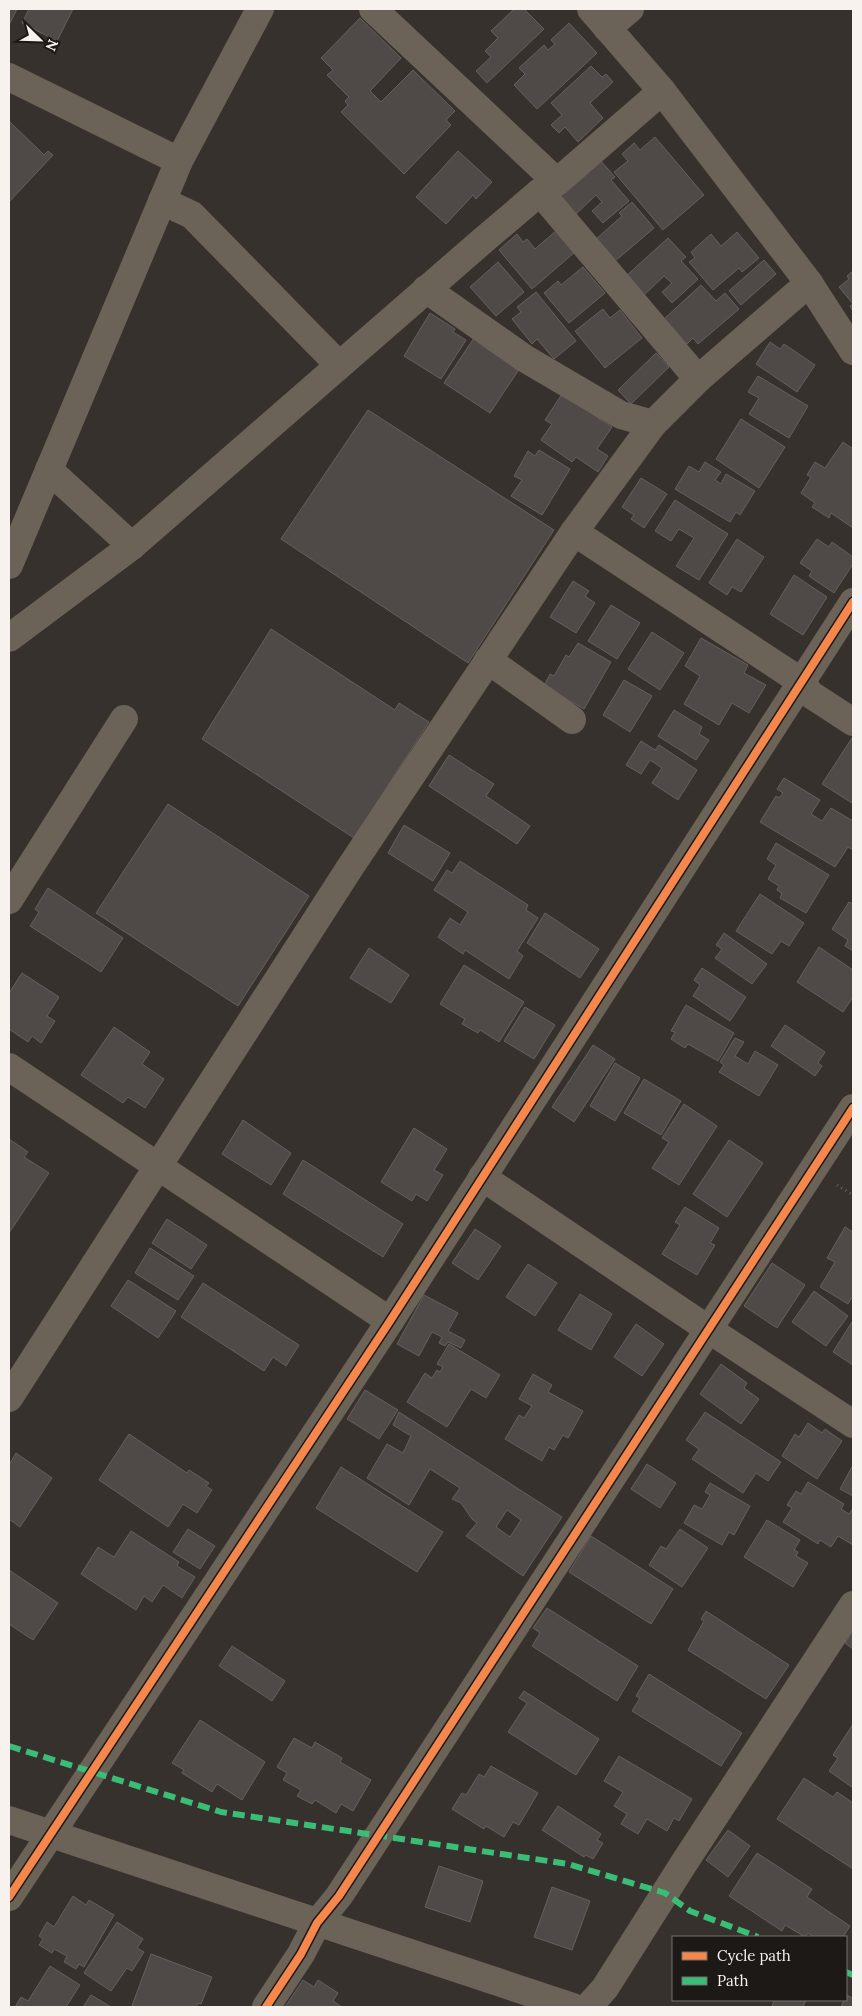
<svg xmlns="http://www.w3.org/2000/svg" width="862" height="2016" font-family="Lora,serif">
<rect width="100%" height="100%" fill="#36312c"/>
<!-- building -->
<g fill="#4f4a48" stroke="#65605e" fill-rule="evenodd">
<path d="M9,9H17L9,25Z"/>
<path d="M29,9H73L57,41L22,23Z"/>
<path d="M514,9H524L544,29L487,83L476,71L491,57L485,51L498,38L491,31Z"/>
<path d="M360,18L401,58L370,91L381,102L413,70L455,111L446,120L451,125L404,174L341,112L348,105L345,101L349,97L327,75L333,70L321,58Z"/>
<path d="M569,23L597,53L537,109L514,85L525,74L519,68L544,45L548,50L555,44L551,40Z"/>
<path d="M591,66L602,77L606,74L613,82L590,103L603,118L578,142L565,127L559,133L551,125L562,115L551,103Z"/>
<path d="M9,121L44,155L48,151L53,155L9,202Z"/>
<path d="M655,137L704,195L663,230L614,172L628,161L622,154L634,143L640,150Z"/>
<path d="M458,151L492,182L476,199L473,195L446,224L416,197Z"/>
<path d="M600,160L615,177L611,180L629,201L603,223L592,211L602,202L596,195L575,215L558,196Z"/>
<path d="M632,202L654,228L614,262L595,240L622,216L619,213Z"/>
<path d="M557,230L575,252L532,289L499,250L517,234L523,242L527,239L535,249Z"/>
<path d="M737,232L759,258L742,272L739,268L713,290L689,262L695,258L691,252L711,234L721,246Z"/>
<path d="M668,238L686,257L681,261L698,279L672,303L662,292L672,283L664,276L643,296L625,277Z"/>
<path d="M764,260L776,274L741,305L729,291Z"/>
<path d="M498,262L524,292L496,316L470,287Z"/>
<path d="M583,267L605,293L569,323L544,293L558,281L561,285Z"/>
<path d="M853,271V311L850,306L853,304L839,287L849,279L847,276Z"/>
<path d="M701,285L716,301L725,293L739,309L698,344L693,338L687,344L664,319Z"/>
<path d="M536,292L576,341L554,359L537,339L532,344L512,319L521,312L517,307Z"/>
<path d="M603,309L610,318L620,310L642,338L605,368L575,331Z"/>
<path d="M430,313L455,329L453,332L466,340L441,379L404,356Z"/>
<path d="M474,338L520,368L490,413L444,383Z"/>
<path d="M770,342L780,349L784,344L815,365L797,392L756,364Z"/>
<path d="M656,353L669,367L631,404L618,390Z"/>
<path d="M758,376L808,406L789,438L749,414L759,398L748,392Z"/>
<path d="M562,394L612,427L597,449L608,456L598,472L576,457L572,462L541,440L552,424L545,420Z"/>
<path d="M368,410L554,530L468,663L281,539Z"/>
<path d="M741,419L785,447L759,488L716,459Z"/>
<path d="M843,442L853,449V528L831,513L829,518L812,507L815,503L801,493L811,477L807,475L815,462L825,468Z"/>
<path d="M539,450L570,469L542,515L511,496L522,480L514,476L528,451L535,456Z"/>
<path d="M705,462L721,472L715,480L721,484L726,474L755,491L740,515L736,512L730,522L675,489L689,466L699,472Z"/>
<path d="M641,478L667,494L644,528L631,519L634,515L622,507Z"/>
<path d="M675,500L728,534L699,580L676,566L694,538L679,529L671,541L655,531Z"/>
<path d="M737,539L764,557L741,592L732,587L727,595L709,583Z"/>
<path d="M817,539L829,547L832,542L853,557V564L834,593L809,576L812,571L800,563Z"/>
<path d="M794,575L827,597L803,635L770,614Z"/>
<path d="M573,581L589,591L585,596L595,603L576,633L550,617Z"/>
<path d="M611,605L640,623L617,659L588,641Z"/>
<path d="M271,629L395,710L399,703L429,722L354,838L202,739Z"/>
<path d="M652,632L684,653L660,690L628,669Z"/>
<path d="M701,638L748,665L744,673L766,685L749,713L732,703L719,725L684,704L700,676L685,666Z"/>
<path d="M578,643L611,662L584,709L544,686L550,674L554,676L566,655L569,657Z"/>
<path d="M624,680L652,696L630,732L603,715Z"/>
<path d="M674,710L702,727L699,734L709,740L696,760L658,736Z"/>
<path d="M852,738L853,739V801L852,803L822,784Z"/>
<path d="M641,741L655,750L659,745L697,770L678,800L652,783L662,768L650,760L641,774L626,765Z"/>
<path d="M449,755L494,784L486,796L530,826L517,844L429,786Z"/>
<path d="M784,778L820,800L811,814L822,821L831,808L853,821V850L848,847L835,867L760,822L776,796L779,798L783,793L777,789Z"/>
<path d="M168,804L309,896L238,1006L96,913Z"/>
<path d="M404,825L450,853L433,881L388,853Z"/>
<path d="M776,843L829,875L806,913L780,898L782,893L777,890L779,886L768,879L776,865L767,859Z"/>
<path d="M460,861L528,905L526,910L538,918L517,951L523,956L509,979L465,950L463,954L438,937L450,918L460,925L468,912L434,890L447,870L452,873Z"/>
<path d="M48,888L123,938L101,972L30,926L39,912L35,909Z"/>
<path d="M760,894L804,923L789,946L781,941L772,954L736,931Z"/>
<path d="M849,902L853,904V951L845,946L848,940L832,929Z"/>
<path d="M545,913L599,949L580,978L527,943Z"/>
<path d="M724,933L767,964L752,984L715,958L722,949L716,945Z"/>
<path d="M819,947L853,970V997L843,1012L797,982Z"/>
<path d="M369,948L409,975L391,1003L350,978Z"/>
<path d="M464,965L524,1002L499,1042L480,1030L478,1033L462,1024L465,1019L440,1004Z"/>
<path d="M702,968L746,997L730,1021L693,996L700,985L694,980Z"/>
<path d="M22,973L59,997L47,1016L55,1021L41,1043L32,1036L28,1042L9,1029V993Z"/>
<path d="M686,1005L734,1033L718,1061L688,1044L685,1048L671,1039L675,1032L671,1031Z"/>
<path d="M525,1007L555,1025L534,1059L504,1041Z"/>
<path d="M785,1025L825,1052L818,1063L822,1066L815,1076L771,1046Z"/>
<path d="M114,1027L150,1052L142,1064L164,1079L145,1108L128,1097L123,1103L81,1075Z"/>
<path d="M735,1038L744,1042L735,1056L748,1064L755,1051L778,1065L759,1096L719,1072L724,1065L720,1062Z"/>
<path d="M593,1045L615,1059L574,1122L552,1107Z"/>
<path d="M615,1063L640,1078L615,1121L590,1106Z"/>
<path d="M644,1079L681,1101L661,1135L624,1113Z"/>
<path d="M684,1104L717,1126L679,1185L652,1168L669,1142L662,1138Z"/>
<path d="M243,1120L291,1153L271,1185L222,1154Z"/>
<path d="M414,1128L447,1149L434,1170L443,1175L427,1201L416,1194L412,1201L381,1182Z"/>
<path d="M9,1139L28,1152L24,1157L49,1173L9,1233Z"/>
<path d="M729,1140L763,1163L727,1217L693,1194Z"/>
<path d="M303,1160L403,1224L383,1257L283,1194Z"/>
<path d="M685,1207L719,1228L710,1243L715,1245L697,1275L662,1254L680,1225L675,1222Z"/>
<path d="M167,1219L207,1245L191,1269L152,1243Z"/>
<path d="M845,1227L853,1232V1298L852,1297L848,1304L820,1287L835,1262L827,1258Z"/>
<path d="M475,1229L501,1246L478,1280L452,1263Z"/>
<path d="M150,1248L194,1276L178,1300L135,1273Z"/>
<path d="M772,1263L805,1285L777,1328L744,1306Z"/>
<path d="M528,1264L557,1283L535,1316L506,1297Z"/>
<path d="M128,1280L176,1311L158,1338L111,1306Z"/>
<path d="M203,1283L299,1345L286,1366L273,1357L264,1371L181,1317Z"/>
<path d="M814,1291L848,1316L826,1346L792,1322Z"/>
<path d="M580,1294L612,1314L591,1350L558,1330Z"/>
<path d="M424,1295L458,1313L448,1331L465,1340L461,1348L448,1342L445,1346L439,1343L442,1337L432,1332L419,1356L397,1344Z"/>
<path d="M852,1322H853V1365L833,1352Z"/>
<path d="M636,1324L664,1344L642,1376L614,1357Z"/>
<path d="M449,1344L500,1375L486,1398L471,1389L447,1427L407,1402L425,1373L432,1378L437,1370L440,1372L443,1367L437,1364Z"/>
<path d="M721,1364L747,1383L744,1388L759,1399L741,1424L700,1394Z"/>
<path d="M533,1374L552,1385L548,1392L583,1411L568,1438L563,1435L554,1450L549,1447L542,1461L505,1439L519,1415L524,1418L532,1406L519,1399Z"/>
<path d="M365,1390L398,1410L379,1439L347,1419Z"/>
<path d="M399,1412L562,1517L523,1576L466,1536L477,1523L472,1519L461,1503L452,1499L460,1488L430,1469L409,1505L367,1478L387,1444L403,1453L411,1436L393,1425ZM507,1510L521,1520L510,1537L496,1527Z"/>
<path d="M705,1412L781,1462L768,1481L756,1473L743,1493L692,1459L699,1449L686,1440Z"/>
<path d="M808,1423L822,1433L825,1429L842,1441L817,1479L782,1456L795,1434L799,1437Z"/>
<path d="M129,1434L187,1473L189,1470L209,1483L206,1486L212,1490L197,1513L183,1504L168,1527L99,1480Z"/>
<path d="M16,1453L52,1478L20,1527L9,1519V1465Z"/>
<path d="M647,1464L676,1483L660,1508L631,1489Z"/>
<path d="M853,1465V1496L840,1489Z"/>
<path d="M341,1467L443,1532L417,1572L316,1508Z"/>
<path d="M808,1482L844,1504L841,1509L849,1514L853,1508V1545L838,1536L831,1547L820,1540L818,1544L783,1522L792,1508L787,1505L796,1491L801,1494Z"/>
<path d="M710,1483L750,1506L734,1535L729,1532L722,1545L684,1523L694,1505L702,1509L710,1495L705,1492Z"/>
<path d="M767,1520L800,1540L794,1550L798,1552L796,1556L808,1563L793,1587L744,1557Z"/>
<path d="M188,1529L215,1546L200,1569L173,1552Z"/>
<path d="M680,1529L708,1548L682,1587L649,1565L661,1546L666,1549Z"/>
<path d="M131,1531L179,1562L177,1566L195,1577L182,1598L163,1585L152,1602L144,1596L136,1610L81,1574L98,1547L114,1557Z"/>
<path d="M591,1536L673,1589L651,1624L569,1572Z"/>
<path d="M9,1570L58,1603L33,1640L9,1624Z"/>
<path d="M547,1608L638,1666L617,1701L532,1646L540,1633L533,1628Z"/>
<path d="M706,1611L789,1665L766,1699L688,1650L704,1621L701,1619Z"/>
<path d="M853,1630V1649L845,1643Z"/>
<path d="M232,1646L285,1681L272,1701L219,1666Z"/>
<path d="M649,1674L742,1733L721,1766L632,1711L640,1698L636,1696Z"/>
<path d="M524,1691L599,1739L576,1775L508,1732L527,1703L519,1698Z"/>
<path d="M200,1720L265,1762L242,1800L217,1784L212,1792L182,1773L184,1770L172,1763Z"/>
<path d="M853,1724V1788L829,1771L838,1758L833,1755Z"/>
<path d="M294,1738L312,1748L315,1742L342,1758L340,1762L371,1780L353,1811L341,1804L336,1813L315,1800L312,1804L297,1796L301,1790L283,1780L287,1773L277,1767Z"/>
<path d="M619,1756L692,1799L679,1821L674,1818L667,1831L647,1819L638,1834L621,1824L627,1814L614,1806L623,1792L604,1781Z"/>
<path d="M491,1766L538,1793L519,1825L513,1822L504,1837L486,1826L484,1829L452,1809L462,1793L466,1795L479,1774L484,1777Z"/>
<path d="M804,1778L833,1797L837,1792L853,1803V1869L777,1819Z"/>
<path d="M558,1806L601,1834L597,1840L603,1843L593,1859L586,1855L584,1857L542,1830Z"/>
<path d="M728,1830L750,1846L728,1877L706,1860Z"/>
<path d="M757,1853L812,1889L807,1897L850,1926L843,1937H815L808,1933L805,1937L785,1925L782,1931L729,1896Z"/>
<path d="M439,1866L483,1881L470,1922L425,1907Z"/>
<path d="M552,1887L590,1901L572,1950L534,1937Z"/>
<path d="M73,1896L86,1905L89,1900L114,1915L84,1967L79,1964L76,1969L64,1962L67,1956L54,1949L52,1953L39,1945L43,1939L39,1936L47,1922L54,1927Z"/>
<path d="M117,1922L143,1939L137,1948L144,1952L132,1971L127,1968L111,1991L84,1973Z"/>
<path d="M151,1954L212,1977L201,2004L198,2003L196,2007H137L132,2006Z"/>
<path d="M50,1966L80,1985L66,2007H15L21,1997L28,2001Z"/>
<path d="M303,1980L314,1987L318,1980L338,1993L333,2001L342,2007H285Z"/>
<path d="M91,1995L111,2007H83Z"/>
<path d="M846,1995L853,1998V2007H841L844,2000H846Z"/>
<path d="M774,2000H806L803,2007H772Z"/>
</g>
<g fill="none" stroke-linecap="round" stroke-linejoin="round">
<!-- path -->
<path stroke="#6a645c" stroke-width="3" stroke-dasharray="1 4" stroke-linecap="butt" d="M837,1185L853,1195"/>
<!-- minor -->
<g stroke="#6b6258" stroke-width="28">
<path d="M373,9L557,182"/>
<path d="M591,9L662,91L809,283L853,351"/>
<path d="M607,28L630,9"/>
<path d="M9,77L179,161"/>
<path d="M540,192L698,379"/>
<path d="M162,201L192,215L339,365"/>
<path d="M426,289L524,358L621,415L653,424"/>
<path d="M49,470L132,546"/>
<path d="M574,532L802,682L810,694L853,722"/>
<path d="M9,565L179,161L260,9"/>
<path d="M9,638L132,546L480,243L540,192L557,182L662,91"/>
<path d="M488,660L572,720"/>
<path d="M9,900L124,719"/>
<path d="M9,1067L390,1321"/>
<path d="M482,1177L708,1329L853,1424"/>
<path d="M9,1398L349,869L574,532L653,424L698,379L809,283"/>
<path d="M9,1820L573,2007"/>
<path d="M9,1897L390,1321L853,602"/>
<path d="M266,2007L301,1954L317,1923L339,1896L853,1108"/>
<path d="M588,2007L605,1988L684,1863L853,1605"/>
</g>
<!-- quiet -->
<g stroke="#3abd76" stroke-width="6" stroke-dasharray="12 6" stroke-linecap="butt">
<path d="M9,1746L221,1812L568,1864L665,1893L690,1911L758,1937"/>
<path d="M846,1972L853,1975"/>
</g>
<defs>
<g id="cycleway">
<path d="M9,1897L390,1321L853,602"/>
<path d="M266,2007L301,1954L317,1923L339,1896L853,1108"/>
</g>
</defs>
<!-- cycleway casing -->
<use href="#cycleway" stroke="#1d1916" stroke-width="11"/>
<!-- cycleway -->
<use href="#cycleway" stroke="#f5874c" stroke-width="8"/>
</g>
<!-- border -->
<rect width="862" height="2016" fill="none" stroke="#f8f2ee" stroke-width="20"/>
<!-- legend -->
<rect x="672" y="1936" width="175" height="65" fill="#1d1916" stroke="#75706c"/>
<rect x="682" y="1952" width="25" height="8" fill="#f5874c" stroke="#75706c"/>
<text x="717" y="1961" font-size="15" fill="#f8f2ee">Cycle path</text>
<rect x="682" y="1977" width="25" height="8" fill="#3abd76" stroke="#75706c"/>
<text x="717" y="1986" font-size="15" fill="#f8f2ee">Path</text>
<!-- north arrow -->
<g transform="translate(40 40) rotate(113)" stroke="#1d1916" stroke-width="4" paint-order="stroke">
<path d="M0-4L9 19L0 12L-9 19Z" fill="#f8f2ee"/>
<text y="-8" font-size="14" font-weight="bold" text-anchor="middle" fill="#f8f2ee">N</text>
</g>
</svg>
